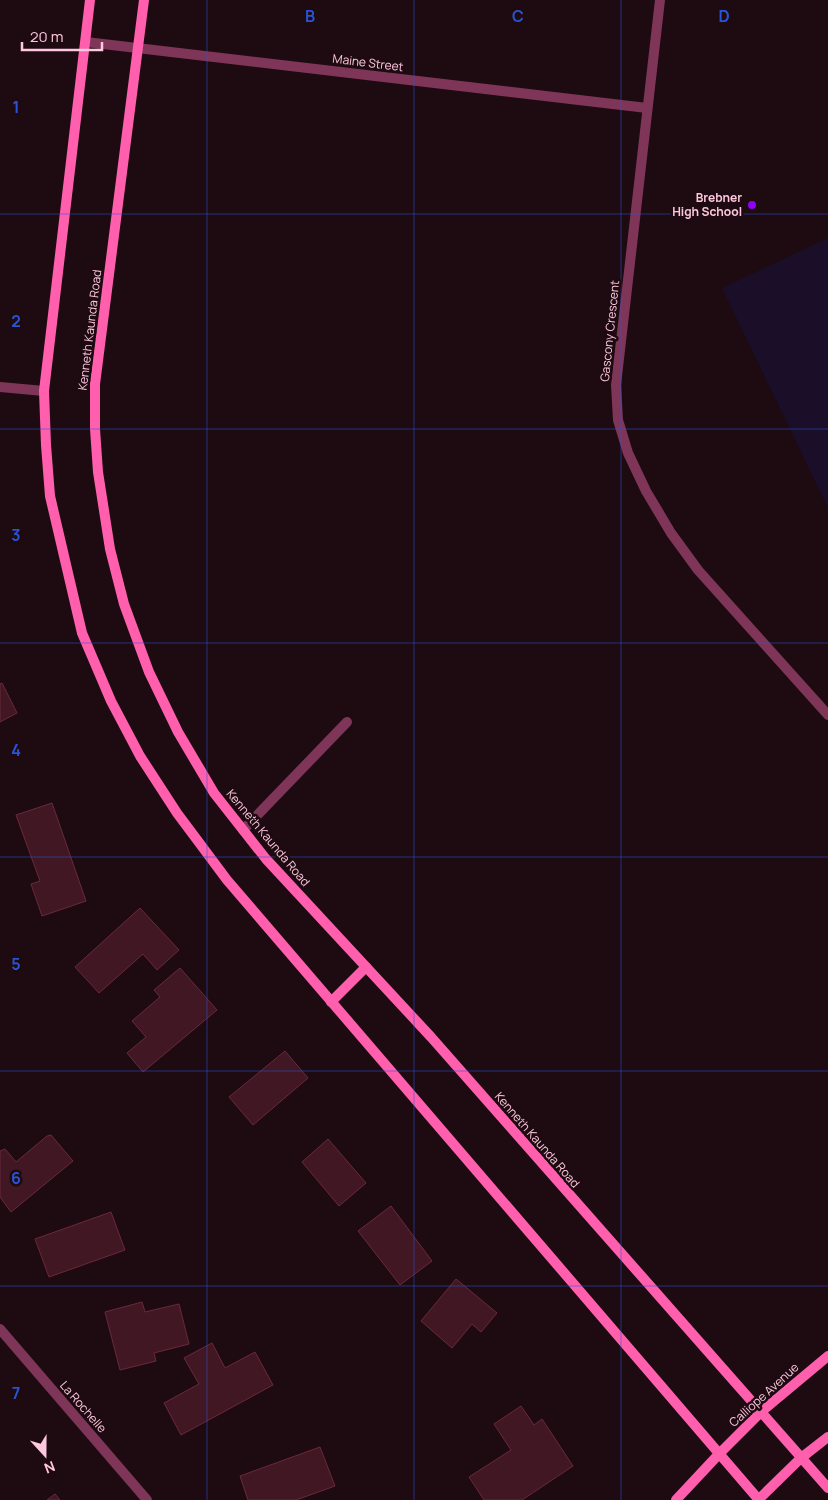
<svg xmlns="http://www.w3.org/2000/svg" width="828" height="1500" font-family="Manrope,sans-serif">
<rect width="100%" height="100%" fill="#1e0b12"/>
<!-- green -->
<path fill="#1a0e28" d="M828,238V508L722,288Z"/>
<!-- building -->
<g fill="#401723" stroke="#6c283d">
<path d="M2,683L17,713L0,722V684Z"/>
<path d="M52,803L86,901L42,916L31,884L40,881L16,815Z"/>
<path d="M140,908L179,950L157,970L143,954L99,993L75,967Z"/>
<path d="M180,968L217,1010L143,1072L127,1053L146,1037L132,1021L160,997L154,990Z"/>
<path d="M285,1051L308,1078L253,1125L229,1097Z"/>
<path d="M51,1135L73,1161L11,1212L0,1197V1151L5,1149L16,1162L47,1136Z"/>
<path d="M328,1139L366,1183L339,1206L302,1162Z"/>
<path d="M391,1206L432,1261L400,1285L358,1231Z"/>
<path d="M111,1212L125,1250L49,1277L35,1239Z"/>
<path d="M456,1279L497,1313L481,1332L472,1324L452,1348L421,1321Z"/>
<path d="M142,1302L145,1312L179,1304L189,1344L154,1353L156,1361L120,1370L105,1312Z"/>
<path d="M212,1343L225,1368L255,1352L273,1385L181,1435L164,1403L199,1384L184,1358Z"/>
<path d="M521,1406L534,1425L542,1419L573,1466L522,1500H484L469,1477L511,1450L494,1424Z"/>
<path d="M320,1447L335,1486L296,1500H248L240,1476Z"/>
<path d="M55,1494L60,1500H47Z"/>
</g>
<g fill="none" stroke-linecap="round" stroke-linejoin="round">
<!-- lane -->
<path stroke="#7f3558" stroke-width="10" d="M243,830L347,722"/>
<!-- street -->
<g stroke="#7f3558" stroke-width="10">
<path d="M660,0L616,385L618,420L628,453L646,491L671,533L698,570L828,715"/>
<path d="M86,42L647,108"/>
<path d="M0,387L44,391"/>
<path d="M0,1329L147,1500"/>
</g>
<!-- secondary -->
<g stroke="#ff5fad" stroke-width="10">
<path d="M90,0L44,391L46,445L50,496L82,633L111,701L140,756L177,813L227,880L759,1500"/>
<path d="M144,0L95,384V429L98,472L110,549L124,604L149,672L178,732L214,793L266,859L431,1037L828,1488"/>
<path d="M331,1002L366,967"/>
<path d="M676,1500L719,1454L761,1412L828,1356"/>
<path d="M758,1500L801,1458L828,1437"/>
</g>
</g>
<!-- grid -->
<path fill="none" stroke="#2854d8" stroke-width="1" stroke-opacity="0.55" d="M207,0V1500M414,0V1500M621,0V1500M0,214H828M0,429H828M0,643H828M0,857H828M0,1071H828M0,1286H828"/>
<!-- markers -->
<circle fill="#9000f3" stroke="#1e0b12" stroke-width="2" cx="752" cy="205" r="5"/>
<g text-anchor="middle" stroke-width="5" stroke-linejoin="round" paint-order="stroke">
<!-- street labels -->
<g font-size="12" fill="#ffc8de" stroke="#1e0b12">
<text transform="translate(368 63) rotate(7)" y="4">Maine Street</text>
<text transform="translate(90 330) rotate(-83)" y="4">Kenneth Kaunda Road</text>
<text transform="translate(610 331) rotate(-84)" y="4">Gascony Crescent</text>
<text transform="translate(268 838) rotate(50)" y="4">Kenneth Kaunda Road</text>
<text transform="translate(537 1140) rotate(49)" y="4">Kenneth Kaunda Road</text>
<text transform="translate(764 1395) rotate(-42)" y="4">Calliope Avenue</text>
<text transform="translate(83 1407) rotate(49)" y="4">La Rochelle</text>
</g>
<!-- poi labels -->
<g font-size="12" font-weight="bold" fill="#ffc8de" stroke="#1e0b12" text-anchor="end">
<text x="742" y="202">Brebner<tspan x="742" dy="14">High School</tspan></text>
</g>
</g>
<g font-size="16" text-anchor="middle" font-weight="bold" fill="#2854d8" stroke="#1e0b12" stroke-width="5" stroke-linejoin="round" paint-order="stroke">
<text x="310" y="22">B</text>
<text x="518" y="22">C</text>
<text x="724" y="22">D</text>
<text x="16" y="113">1</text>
<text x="16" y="327">2</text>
<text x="16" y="541">3</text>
<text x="16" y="756">4</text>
<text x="16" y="970">5</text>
<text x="16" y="1184">6</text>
<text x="16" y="1399">7</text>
</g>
<!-- north arrow -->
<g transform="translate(45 1455) rotate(159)" stroke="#1e0b12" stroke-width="4" paint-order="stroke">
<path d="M0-4L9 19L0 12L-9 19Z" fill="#ffc8de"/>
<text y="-8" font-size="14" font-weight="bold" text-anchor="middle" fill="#ffc8de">N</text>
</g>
<!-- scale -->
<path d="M22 42v8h80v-8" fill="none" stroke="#ffc8de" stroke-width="2.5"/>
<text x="30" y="42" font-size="15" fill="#ffc8de" stroke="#1e0b12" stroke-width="4" paint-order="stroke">20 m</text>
</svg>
